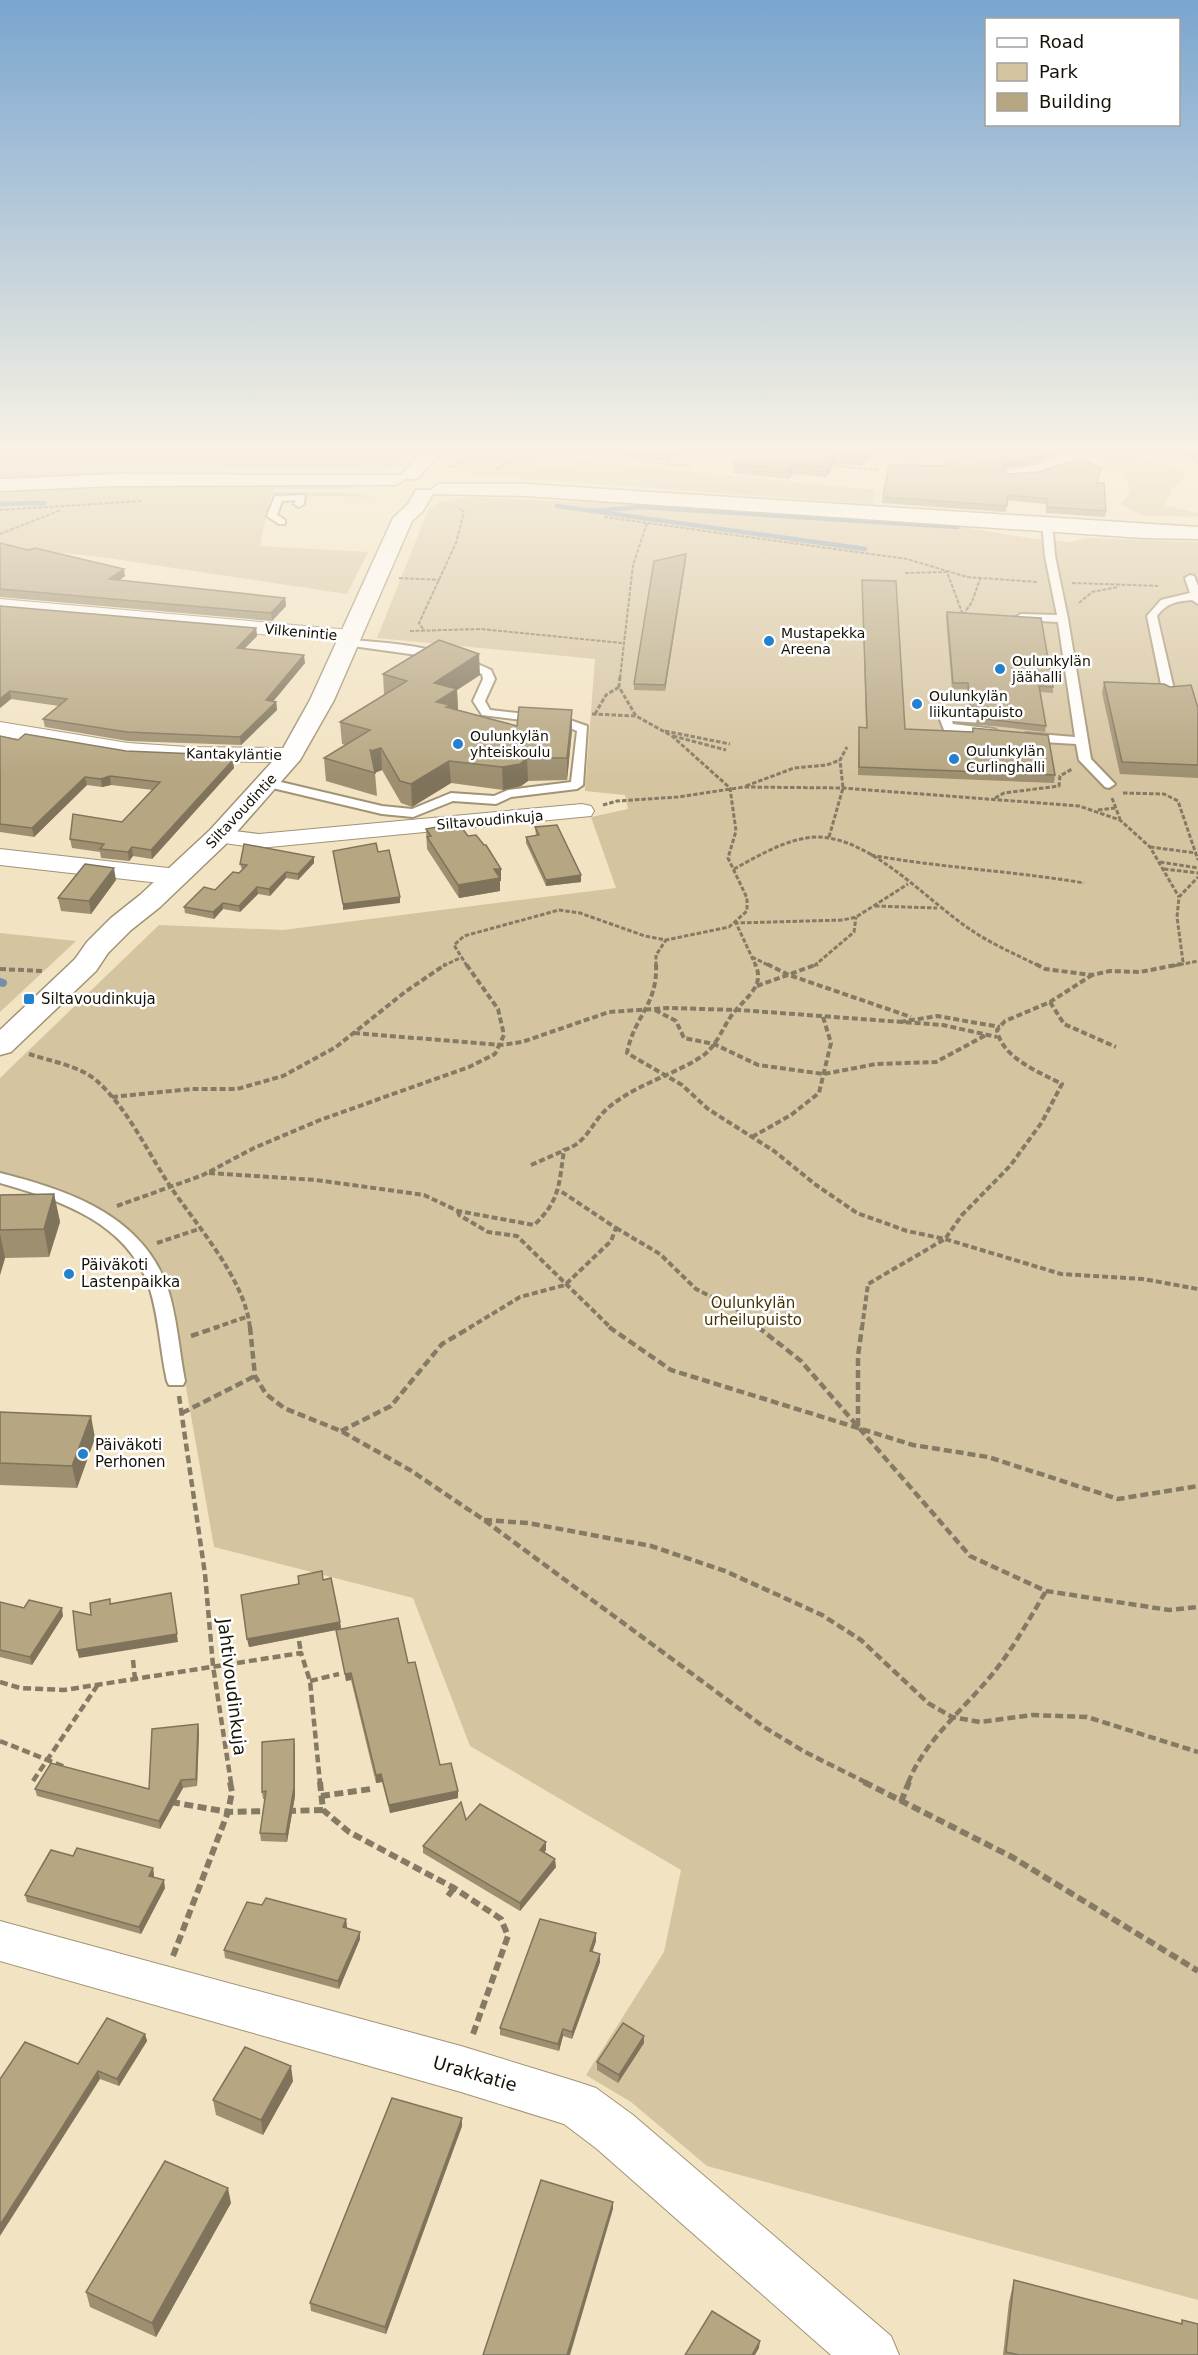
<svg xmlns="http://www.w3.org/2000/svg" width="1198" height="2355" font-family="'DejaVu Sans',sans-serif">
<rect width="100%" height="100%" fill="#f2e3c2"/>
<!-- green -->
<g fill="#d5c4a0">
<path d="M0,447H417L402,466L385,470L259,468L0,479Z"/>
<path d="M891,447H979L963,459L991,471L934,463L903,465L904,457L882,453Z"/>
<path d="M1111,447L1188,473L1172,489L1164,505L1198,513V517L1144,516L1120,504L1130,493L1126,473L1109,472L1095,457Z"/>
<path d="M457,448L536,456L540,468L585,469L570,463L581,461L875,490L872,504L473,475L449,467Z"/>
<path d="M215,483L356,486L347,489H274L272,492H341L376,497L271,495L260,546L368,552L347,594L94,556L0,547V489Z"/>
<path d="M468,497L576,502L592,499L951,525L1035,539L1069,542L1088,538L1198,542V2300L707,2166L631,2102L586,2075L664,1952L681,1870L470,1746L413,1598L214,1547L176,1330L163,1271L139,1237L92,1205L51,1186L0,1173V1078L159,925L283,930L616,888L591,817L628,809L625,795L585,791L595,659L377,638L429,508L444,501Z"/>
<path d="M0,933L76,941L0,1012Z"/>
</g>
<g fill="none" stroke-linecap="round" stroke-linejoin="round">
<!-- stream-far1 -->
<g stroke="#738faa" stroke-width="4.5">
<path d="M0,504L44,503"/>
<path d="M557,506L865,549"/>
<path d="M591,511L641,507L957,527"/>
</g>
<!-- stream -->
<path stroke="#738faa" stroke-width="8" d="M0,982L3,983"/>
<defs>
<g id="lane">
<path d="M305,495L304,504L299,507L294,504L296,500L282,501L277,515L285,520V524H279L267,516L275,496Z"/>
<path d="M1047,520L1052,523L1055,556L1068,619L1091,759L1115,784L1109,788L1105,787L1079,760L1076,744L1026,741L1020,737L1026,733L1075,737L1058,622L1021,620L1016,617L1021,614L1057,615L1045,556L1042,523Z"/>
<path d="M1190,575L1194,576L1198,586V604L1192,600C1178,601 1166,603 1157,616L1175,694L1169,697L1163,694L1147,616L1161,600L1190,593L1185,578Z"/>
<path d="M349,640C397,643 447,648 491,670L495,679L485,701L490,710L564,718L587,726L583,785L577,789L511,797L496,804L453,801L413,817L382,814L264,786V780L268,779L382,806L412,809L451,793L494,796L508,790L571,782L577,731L562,725L482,715L473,701L483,679L482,674L439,658L345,645L343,643Z"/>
<path d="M945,713L1001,717L1003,720L997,724L952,721L953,724L994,729L1000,733L994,737L944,730L939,717Z"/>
<path d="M0,1173C68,1190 141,1215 167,1286C177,1316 179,1350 185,1381L183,1385H169L167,1381C160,1350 159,1316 149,1286C126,1222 60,1200 0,1183Z"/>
</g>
<g id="street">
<path d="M1080,447H1105C1095,459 1014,488 1003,474L1006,470L1030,467Z"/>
<path d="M0,599L351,630L358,632L361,636L358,640L351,642L0,611Z"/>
<path d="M0,722L128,743L188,747L291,748L299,750L303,755L299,760L291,762L188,761L128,757L0,736Z"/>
<path d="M582,804L591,806L594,811L591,816L259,848L210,841L207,836L210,831L219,829L259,834Z"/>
<path d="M0,849L177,869L186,872L190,877L186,882L177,885L0,865Z"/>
<path d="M0,1921L461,2046L578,2082L596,2088L633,2115L891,2336L899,2355H831L597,2149L564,2124L461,2092L0,1961Z"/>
</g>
<g id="secondary">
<path d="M426,447H446L417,479H405L396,485L115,486L0,491V479L115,474L401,475Z"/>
<path d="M439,484H527L1198,527V539L1143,538L527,496L433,494L423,511L412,521L334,700L300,760L228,842L160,907L131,930L108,953L96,971L11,1052L0,1055V1030L75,959L87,942L111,918L140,895L210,830L281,752L310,700L393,518L408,504L416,490H430Z"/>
</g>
</defs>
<!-- lane casing -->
<use href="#lane" stroke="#a19375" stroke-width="4"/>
<!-- street casing -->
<use href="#street" stroke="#a19375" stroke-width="2"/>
<!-- secondary casing -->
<use href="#secondary" stroke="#a19375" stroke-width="3"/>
<!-- path-far4 -->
<g stroke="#857b65" stroke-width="2" stroke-dasharray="4 1.5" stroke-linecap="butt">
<path d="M208,447L219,451"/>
<path d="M336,447L365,461"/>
<path d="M617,453L650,462L690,466"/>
<path d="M724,453L745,456"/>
<path d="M109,455L120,447"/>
<path d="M0,458L109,456L139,459L184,447"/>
<path d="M188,460L237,447"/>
<path d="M830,465L877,470"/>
<path d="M447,467L455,466L475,447"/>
<path d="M496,469L537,451"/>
<path d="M0,510L143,501"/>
<path d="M604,517L907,559L967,577L1037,582"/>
<path d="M0,534L61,510"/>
<path d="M905,573L947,572L963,615"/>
<path d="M399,578L440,580"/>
<path d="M1072,583L1160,586"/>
<path d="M1079,603L1092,592L1118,587"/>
<path d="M963,615L972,602L980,579"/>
<path d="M423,629L419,623L456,543L464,512L459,508"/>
<path d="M410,631L481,629L622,643"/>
<path d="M620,678L633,565L647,523"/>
</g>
<!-- path-far3 -->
<g stroke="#857b65" stroke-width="3" stroke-dasharray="4.5 2" stroke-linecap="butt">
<path d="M592,714L636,716"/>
<path d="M595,714L606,695L619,687"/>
<path d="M665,731L730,744"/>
<path d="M673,736L726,750"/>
<path d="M746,786L794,768L827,765L840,760"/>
<path d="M1123,793L1164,794L1178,801L1198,860"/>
<path d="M995,798L1004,793L1059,786L1060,776L1072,769"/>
<path d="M1112,798L1120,819"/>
<path d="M603,805L617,801L678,797L744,787L843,788L1079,806L1120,820L1150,847L1179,897"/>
<path d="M1098,810L1116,808"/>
<path d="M829,837L843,788L840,760L847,747"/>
<path d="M1150,847L1196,853"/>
<path d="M871,855C942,868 1013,871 1084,883"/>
<path d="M1160,862L1198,868"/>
<path d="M734,869C760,855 789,837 819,837C874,839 929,903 974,932C994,945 1017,955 1039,966"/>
<path d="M1164,869L1198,873"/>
<path d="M875,906L937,908"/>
<path d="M752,957L770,966"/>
<path d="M1183,962L1177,917L1179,897L1198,877"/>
<path d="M443,966L460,958"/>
<path d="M467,966L454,945L464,936L559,910L580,913L645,936L666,940L729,927L747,911V898L728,858L736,831L730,788L672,736L636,716L619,687L620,676"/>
<path d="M656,966V955L666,940"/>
<path d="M756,966L736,923L843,920L856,917L908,884"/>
<path d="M814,966L854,932L856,917"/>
<path d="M1173,966L1198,961"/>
</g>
<!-- path-far2 -->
<g stroke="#857b65" stroke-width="4" stroke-dasharray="6 3" stroke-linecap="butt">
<path d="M656,964C658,1005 634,1016 627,1053L682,1085L708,1109L774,1151L816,1185L857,1213L907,1231L945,1239L1061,1274L1143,1279L1198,1289"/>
<path d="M767,964L789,975L911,1017"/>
<path d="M1036,964L1045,969L1092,975L1110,971L1140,972L1181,964"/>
<path d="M0,969L43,971"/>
<path d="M757,986L818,964"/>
<path d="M1050,1002L1064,1024L1116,1047"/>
<path d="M655,1010L676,1021L684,1038L714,1044L758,1065L824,1074L876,1064L936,1062L986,1035"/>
<path d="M900,1022L937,1016L1000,1027"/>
<path d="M354,1033L501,1045L522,1042L609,1012L668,1008L739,1010L943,1025L997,1037"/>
<path d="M29,1054C50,1061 80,1066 97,1081C128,1109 147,1151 170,1186C197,1226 245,1279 250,1328"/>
<path d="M112,1097L191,1089H237L283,1076L336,1047L405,992L446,964"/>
<path d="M752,1137L791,1115L819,1093L831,1043L823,1017"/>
<path d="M531,1165L563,1151"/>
<path d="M209,1173L316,1180L424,1195L458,1211L534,1225C560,1201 559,1184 564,1150C588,1143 591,1122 609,1107C637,1084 671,1076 701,1057C719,1045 723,1024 736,1010C749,995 765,984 755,964"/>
<path d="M117,1206L203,1175L254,1148L320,1120L469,1067L495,1054L504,1035L498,1009L466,964"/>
<path d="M458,1211L459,1215L488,1232L517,1236L611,1328"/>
<path d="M616,1228L660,1254L696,1289L736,1309L760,1328"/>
<path d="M157,1243L202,1228"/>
<path d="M214,1328L249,1316"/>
<path d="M469,1328L520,1297L565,1285L611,1241L616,1228L559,1190"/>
<path d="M862,1328L868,1284L945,1239L962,1215L1010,1166L1042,1122L1062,1084C1039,1072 1002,1058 997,1030L1005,1021L1050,1002L1092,975"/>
</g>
<!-- path-far1 -->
<g stroke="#857b65" stroke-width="4.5" stroke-dasharray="8 4" stroke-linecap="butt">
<path d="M250,1327L255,1376L266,1394L284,1408L341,1431L410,1470L484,1520L764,1727L805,1752L867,1783"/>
<path d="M609,1327L671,1370L913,1445L988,1457L1118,1499L1198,1486"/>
<path d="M758,1327L801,1361L970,1556L1046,1591L1169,1610L1198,1607"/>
<path d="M191,1336L218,1327"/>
<path d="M179,1396L205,1574L213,1666L231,1783"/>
<path d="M182,1413L255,1376"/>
<path d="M858,1426V1356L862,1327"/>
<path d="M341,1431L391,1406L442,1344L471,1327"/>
<path d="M484,1520L528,1523L651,1546L725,1571L822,1615L861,1640L928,1703L952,1717L980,1722L1032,1715L1087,1717L1198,1752"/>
<path d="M299,1641L301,1653"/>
<path d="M133,1660L135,1679"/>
<path d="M310,1681L339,1674"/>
<path d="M0,1682L20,1688L64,1690L301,1653L310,1681L320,1783"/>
<path d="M0,1741L65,1767"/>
<path d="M33,1781L97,1686"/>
<path d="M908,1783C923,1744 957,1715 984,1684C1009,1656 1027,1623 1046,1591"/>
</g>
<!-- path -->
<g stroke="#857b65" stroke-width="6" stroke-dasharray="9 4.5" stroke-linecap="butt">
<path d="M320,1782L323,1810L349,1832L454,1888L501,1919L508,1936L472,2037"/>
<path d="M864,1782L1012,1857L1198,1971"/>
<path d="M321,1796L371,1789"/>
<path d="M171,1802L228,1812L268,1811"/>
<path d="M901,1802L909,1782"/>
<path d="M287,1811L323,1810"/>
<path d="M448,1896L454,1888"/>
<path d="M173,1956L228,1812L232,1792L230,1782"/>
</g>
<!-- lane -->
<use href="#lane" fill="#fff" fill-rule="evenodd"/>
<!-- street -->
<use href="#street" fill="#fff" fill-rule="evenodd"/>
<!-- secondary -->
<use href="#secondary" fill="#fff" fill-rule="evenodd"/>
</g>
<!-- wall -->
<g fill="#9d8f70">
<path d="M538,447H688L668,462L581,448L550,454Z"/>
<path d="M727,447H881L861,466L836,463L826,477L792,474L789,479L733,473L734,464L744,450Z"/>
<path d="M1183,447H1198V465L1184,455Z"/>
<path d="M1059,448L1058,453L1029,465L1006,468L1004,471L1010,474L1100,473L1097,483L1106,511L1105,517L1046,513V504L1007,500L1006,512L882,503L883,497L943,466Z"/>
<path d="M0,543L125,576L119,580L285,598L286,606L272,621L0,597Z"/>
<path d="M686,560L665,691L634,690V684Z"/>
<path d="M862,580L905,729L972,732L973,728L1055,775L1054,783L858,775L859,727H866Z"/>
<path d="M0,606L256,628L257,636L244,649L305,663L273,701L276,702L277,710L241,745L128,741L45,727L43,719L59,706L11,699L0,708Z"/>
<path d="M947,612L1053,687V693L1040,692L1046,726L1045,732L976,724L977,718L1004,719L1005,718L999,714L969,712L967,689H952L946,618Z"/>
<path d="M383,674L480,675L457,690L458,710L517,726L572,731L567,780L528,781L521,786L503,790L451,783L412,807L401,803L382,770L375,773L377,796L326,781L324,758L346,745L342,744L340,722L384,695Z"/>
<path d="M1104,682L1198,708V778L1120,774L1102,693Z"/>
<path d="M0,736L18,740L126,751L221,755V758L234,768L152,859L133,856L129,861L101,858L100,852L72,848L70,839L122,822L153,790L111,785L102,787L87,785L34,837L0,832Z"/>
<path d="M535,827L581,882L546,886L526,843V837L536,836Z"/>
<path d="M426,829L501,881H500V891L459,898L427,849Z"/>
<path d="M314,863L298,880L286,878L270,896L258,894L240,912L223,909L214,919L185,913L184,907L215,890L239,873L242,870L240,864Z"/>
<path d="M116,880L91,914L61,911L58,898Z"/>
<path d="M54,1194L60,1222L49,1257L5,1258L0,1275V1195Z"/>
<path d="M0,1412L95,1438L77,1488L0,1485Z"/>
<path d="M298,1576L323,1580L340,1622L341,1629L408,1663L440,1765L458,1798L390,1813L382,1782L376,1783L351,1680L346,1681L336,1630L249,1647L241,1595L299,1584Z"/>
<path d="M0,1602L63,1616L32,1665L0,1657Z"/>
<path d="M198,1724L199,1732L197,1786L183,1788L160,1829L37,1796L35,1789H149Z"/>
<path d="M295,1747V1796L287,1842L261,1841L260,1833L265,1799H263L262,1792Z"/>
<path d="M466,1820L546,1850L544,1852L556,1867L520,1911L423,1853V1846Z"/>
<path d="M73,1856L153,1868L154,1876V1877L165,1888L141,1934L27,1902L25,1895Z"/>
<path d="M262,1905L346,1919L347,1928L360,1939L339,1989L225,1958L224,1950Z"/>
<path d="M596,1941L592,1952L600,1962L572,2039L563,2036L559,2051L500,2035V2028Z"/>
<path d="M145,2034L147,2041L119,2086L100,2079L78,2064Z"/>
<path d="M644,2036V2043L618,2083L597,2070V2062Z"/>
<path d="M293,2081L263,2135L216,2115L213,2100Z"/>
<path d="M462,2118V2126L386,2334L311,2311L310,2303Z"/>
<path d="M231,2203L156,2337L90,2307L86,2292Z"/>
<path d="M1014,2280L1181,2324L1182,2320L1198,2355H1003L1009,2302Z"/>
</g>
<!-- shaded-wall -->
<g fill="#7f745b">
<path d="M550,447H581V448L550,454Z"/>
<path d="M675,447H688L668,462V453Z"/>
<path d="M871,447H881L861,466L862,456Z"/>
<path d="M1059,448L1058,453L1029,465L1006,468L1001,475V469L1006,462Z"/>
<path d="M836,453V463L826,477L827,467Z"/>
<path d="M793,464L792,474L789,479V469Z"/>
<path d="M686,554V560L665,691V685Z"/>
<path d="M124,569L125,576L110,587L109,579Z"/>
<path d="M285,598L286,606L272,621L271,613Z"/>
<path d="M256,628L257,636L237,656V648Z"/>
<path d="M479,654L480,675L457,690L458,710L437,723L434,683Z"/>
<path d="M304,655L305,663L267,709L266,700Z"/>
<path d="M10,691L11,699L0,708V699Z"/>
<path d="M276,702L277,710L241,745L240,737Z"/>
<path d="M572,710V731L567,780V758Z"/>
<path d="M381,748L382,770L374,773H373L371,751Z"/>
<path d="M527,758L528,781L521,786L503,790L502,767Z"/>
<path d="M233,760L234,768L152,859L151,850Z"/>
<path d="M449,761L451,783L412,807L411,784Z"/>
<path d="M110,776L111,785L102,787L101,779Z"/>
<path d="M85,777L87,785L34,837L32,828Z"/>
<path d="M132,847L133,856L129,861L128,852Z"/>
<path d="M314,857V863L298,880V874Z"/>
<path d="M114,868L116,880L91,914L89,901Z"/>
<path d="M494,869H501V881H500V891L459,898L458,885Z"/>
<path d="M286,872V878L270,896L269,889Z"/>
<path d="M581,875V882L546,886V880Z"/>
<path d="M257,887L258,894L240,912L239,906Z"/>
<path d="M400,897V903L343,910V904Z"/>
<path d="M223,903V909L214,919L213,912Z"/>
<path d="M54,1194L60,1222L49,1257L44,1229Z"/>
<path d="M0,1233L5,1258L0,1275Z"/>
<path d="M91,1416L95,1438L77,1488L72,1466Z"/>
<path d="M171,1593L178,1642L79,1658L77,1650Z"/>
<path d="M62,1608L63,1616L32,1665L30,1657Z"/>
<path d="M340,1622L341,1629L249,1647L247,1639Z"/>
<path d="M351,1673V1680L346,1681L345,1674Z"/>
<path d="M198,1724L199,1732L197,1786L196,1779Z"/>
<path d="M294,1739L295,1747V1796L287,1842L286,1834Z"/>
<path d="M381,1774L382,1782L376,1783V1775Z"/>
<path d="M181,1780L183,1788L160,1829L159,1821Z"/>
<path d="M458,1791V1798L390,1813L389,1805Z"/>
<path d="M546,1842V1850L540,1858V1850Z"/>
<path d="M555,1859L556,1867L520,1911V1903Z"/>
<path d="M153,1868L154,1876L150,1884L149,1876Z"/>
<path d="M164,1880L165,1888L141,1934L139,1927Z"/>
<path d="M346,1919L347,1927L344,1935L343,1927Z"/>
<path d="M360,1932V1939L339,1989L338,1981Z"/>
<path d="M596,1933V1941L590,1959V1951Z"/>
<path d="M600,1954V1962L572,2039V2032Z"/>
<path d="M563,2029V2036L559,2051L558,2044Z"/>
<path d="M145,2034L147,2041L119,2086L117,2079Z"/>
<path d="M644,2036V2043L618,2083L619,2075Z"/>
<path d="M291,2066L293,2081L263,2135L261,2120Z"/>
<path d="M98,2071L100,2079L0,2236V2225Z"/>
<path d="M462,2118V2126L386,2334L385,2327Z"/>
<path d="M228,2188L231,2203L156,2337L152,2323Z"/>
<path d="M613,2202V2209L570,2355H567Z"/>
<path d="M760,2341L759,2348L755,2355H752Z"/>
</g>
<!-- building -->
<g fill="#b6a682" stroke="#7f745b" stroke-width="1.5">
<path d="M636,447H675L668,453Z"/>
<path d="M746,447H871L862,456L836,453L827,467L793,464L789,469L734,464Z"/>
<path d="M987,447L1059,448L1030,459L1006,462L1001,469L1010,474L1039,472L1080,458L1101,468L1096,483H1104L1106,511L1047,507V499L1008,495L1007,506L883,497L889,465L943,466L980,452Z"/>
<path d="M0,543L28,550L35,548L124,569L109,579L285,598L271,613L0,589Z"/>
<path d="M686,554L665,685L634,684L654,561Z"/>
<path d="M862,580L896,581L905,729L973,732V728L1048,735L1055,775L859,767V727L867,728Z"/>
<path d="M0,606L256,628L237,648L304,655L266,700L276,702L240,737L127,732L43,719L67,699L10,691L0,699Z"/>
<path d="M947,612L1041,618L1053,687L1039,686L1046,726L977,718L1004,719L1008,714L1000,708L970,706L968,683H953Z"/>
<path d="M439,640L479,654L434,683L457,689L436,702L450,705L446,707L517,726L519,707L572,710L567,758H527L520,764L502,767L449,761L411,784L400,781L381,748L371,751L370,749L375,773L324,758L370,730L340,722L407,681L383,674Z"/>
<path d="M1104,682L1164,684L1170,687L1191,685L1198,708V765L1122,762Z"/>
<path d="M25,734L126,751L221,755L218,758L233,760L151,850L132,847L128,852L100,849L104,844L70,839L73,814L122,822L160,782L110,776L101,779L85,777L32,828L0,824V736L18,740Z"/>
<path d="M458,823L468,836L476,835L484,845H486L501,869H494L500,878L458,885L427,837L431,836L426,829Z"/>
<path d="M557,825L581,875L546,880L526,837L539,835L535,827Z"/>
<path d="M376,843L378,852L389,850L400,897L343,904L333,851Z"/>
<path d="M244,844L314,857L298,874L286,872L269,889L257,887L239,906L223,903L213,912L184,907L204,887L215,890L233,872L239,873L247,865L240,864Z"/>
<path d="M85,864L114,868L89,901L58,898Z"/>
<path d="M54,1194L44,1229L0,1230V1195Z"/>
<path d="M0,1412L91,1416L72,1466L0,1463Z"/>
<path d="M322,1571L323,1580L331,1578L340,1622L247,1639L241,1595L299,1584L298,1576Z"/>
<path d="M171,1593L177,1634L77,1650L73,1611L91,1615L90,1603L110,1599V1604Z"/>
<path d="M29,1600L62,1608L30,1657L0,1650V1602L24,1608Z"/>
<path d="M398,1618L408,1663L415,1662L440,1765L451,1763L458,1791L389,1805L381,1774L376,1775L351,1673L345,1674L336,1630Z"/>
<path d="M198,1724L196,1779L181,1780L159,1821L35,1789L51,1763L149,1789L152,1729Z"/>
<path d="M294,1739V1788L286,1834L260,1833L266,1791L262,1792V1742Z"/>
<path d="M461,1802L466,1820L480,1804L546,1842L540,1850L555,1859L520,1903L423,1846Z"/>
<path d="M77,1848L153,1868L149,1876L164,1880L139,1927L25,1895L51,1850L73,1856Z"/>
<path d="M266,1898L346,1919L343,1927L360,1932L338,1981L224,1950L247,1902L262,1905Z"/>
<path d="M540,1919L596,1933L590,1951L600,1954L572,2032L563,2029L558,2044L500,2028Z"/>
<path d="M107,2018L145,2034L117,2079L98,2071L0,2225V2079L25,2042L78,2064Z"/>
<path d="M623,2023L644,2036L619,2075L597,2062Z"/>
<path d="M245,2047L291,2066L261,2120L213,2100Z"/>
<path d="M392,2098L462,2118L385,2327L310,2303Z"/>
<path d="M165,2161L228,2188L152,2323L86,2292Z"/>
<path d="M541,2180L613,2202L567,2355H483Z"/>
<path d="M1014,2280L1182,2324V2320L1198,2324V2355H1019L1006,2352Z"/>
<path d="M712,2311L760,2341L752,2355H685Z"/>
</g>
<!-- sky -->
<linearGradient id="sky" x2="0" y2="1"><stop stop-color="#79a5cf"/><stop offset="0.58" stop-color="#f9f2e4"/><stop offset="1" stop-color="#f9f2e4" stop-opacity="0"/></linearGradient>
<rect width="1198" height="777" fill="url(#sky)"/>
<!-- markers -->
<g fill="#2381cd" stroke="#fff" stroke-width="2">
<circle cx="769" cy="641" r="6"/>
<circle cx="1000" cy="669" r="6"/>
<circle cx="917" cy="704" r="6"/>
<circle cx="458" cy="744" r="6"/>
<circle cx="954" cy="759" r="6"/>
<rect x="23" y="993" width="12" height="12" rx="3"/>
<circle cx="69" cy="1274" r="6"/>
<circle cx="83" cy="1454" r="6"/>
</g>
<g text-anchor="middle" stroke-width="5" stroke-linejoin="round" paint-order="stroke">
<!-- far-street labels -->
<g font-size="14" fill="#171206" stroke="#fff">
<text transform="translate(301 632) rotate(5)" y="5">Vilkenintie</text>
<text transform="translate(234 754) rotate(1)" y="5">Kantakyläntie</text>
<text transform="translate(241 811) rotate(-47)" y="5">Siltavoudintie</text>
<text transform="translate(490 820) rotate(-5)" y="5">Siltavoudinkuja</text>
</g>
<!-- far-poi labels -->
<g font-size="14" fill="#171206" stroke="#fff" text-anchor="start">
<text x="781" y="638">Mustapekka<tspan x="781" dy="16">Areena</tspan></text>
<text x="1012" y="666">Oulunkylän<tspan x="1012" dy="16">jäähalli</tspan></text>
<text x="929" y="701">Oulunkylän<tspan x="929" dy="16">liikuntapuisto</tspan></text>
<text x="470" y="741">Oulunkylän<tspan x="470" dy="16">yhteiskoulu</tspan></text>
<text x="966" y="756">Oulunkylän<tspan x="966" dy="16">Curlinghalli</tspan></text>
</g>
<!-- poi labels -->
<g font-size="15" fill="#171206" stroke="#fff" text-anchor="start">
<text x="41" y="1004">Siltavoudinkuja</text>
<text x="81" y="1270">Päiväkoti<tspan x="81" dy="17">Lastenpaikka</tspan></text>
<text x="95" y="1450">Päiväkoti<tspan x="95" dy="17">Perhonen</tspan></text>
</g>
<!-- park labels -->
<g font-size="15" fill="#443202" stroke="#fff">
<text x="753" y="1308">Oulunkylän<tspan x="753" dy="17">urheilupuisto</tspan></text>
</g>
<!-- near-street labels -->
<g font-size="18" fill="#171206" stroke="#fff">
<text transform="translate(232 1687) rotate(83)" y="6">Jahtivoudinkuja</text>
<text transform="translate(475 2074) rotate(16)" y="6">Urakkatie</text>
</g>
</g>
<!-- legend -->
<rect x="985" y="18" width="195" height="108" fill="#ffffff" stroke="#a2a09b" stroke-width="1.5"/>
<rect x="997" y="38" width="30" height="9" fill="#ffffff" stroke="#a2a09b" stroke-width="1.5"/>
<text x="1039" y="48" font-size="18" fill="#171206">Road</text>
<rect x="997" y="63" width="30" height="18" fill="#d5c4a0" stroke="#a2a09b" stroke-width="1.5"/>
<text x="1039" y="78" font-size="18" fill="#171206">Park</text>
<rect x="997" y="93" width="30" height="18" fill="#b6a682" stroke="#a2a09b" stroke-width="1.5"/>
<text x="1039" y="108" font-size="18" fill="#171206">Building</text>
</svg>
